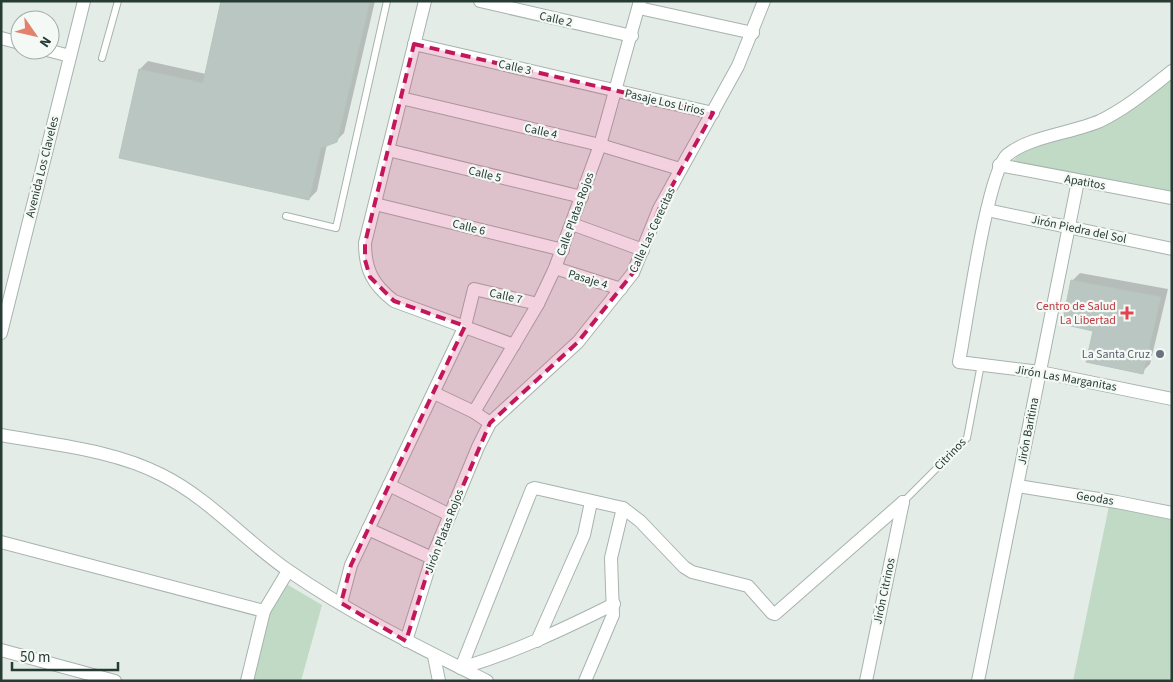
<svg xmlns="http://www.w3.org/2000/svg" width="1173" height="682" font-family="'Source Sans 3',sans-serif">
<rect width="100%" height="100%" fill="#e4ece8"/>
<!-- green -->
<g fill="#c0dac5">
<path d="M1172,75V194L1012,162L1023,149L1100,123Z"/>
<path d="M1110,501L1172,514V681H1073Z"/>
<path d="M283,582L322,605L301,681H251L268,610Z"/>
</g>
<!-- shadow -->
<g fill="#0003">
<path d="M222,1H375L344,133L336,141L327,144L317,191L309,199L120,157L140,69L148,61L206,74Z"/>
<path d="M1080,273L1168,289L1150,364L1142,372L1072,281Z"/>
</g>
<!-- building -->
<g fill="#bac6c1" stroke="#b7c5be">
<path d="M221,1H370L337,142L321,148L309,200L119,158L139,69L203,83Z"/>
<path d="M1071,280L1161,297L1143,374L1086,362L1093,331L1062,324Z"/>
</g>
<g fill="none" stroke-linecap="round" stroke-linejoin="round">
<defs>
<g id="lane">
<path d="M102,58L118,1"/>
<path d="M286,216L336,228L387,1"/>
<path d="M903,502L967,438L981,364"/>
</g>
<g id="street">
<path d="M425,1L365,243C365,270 373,285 394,301L514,345"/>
<path d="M480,1L632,36"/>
<path d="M639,8L753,33"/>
<path d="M1,38L20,43"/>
<path d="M414,44L713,113"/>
<path d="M47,50L70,56"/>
<path d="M1172,71C1149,89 1127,108 1100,121C1073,133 1030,136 1007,155C987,173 966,327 959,362L1040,372L1172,399"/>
<path d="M401,98L600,145L680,169"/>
<path d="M388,150L582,197"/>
<path d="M999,165L1172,198"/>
<path d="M375,204L563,250"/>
<path d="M987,210L1172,249"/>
<path d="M572,224L643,250"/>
<path d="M555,268L621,289"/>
<path d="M1,333L84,1"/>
<path d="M434,393L474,412L490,423"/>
<path d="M474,412L538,304L555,268L600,145L640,1"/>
<path d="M1,435C55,445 114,450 162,475C210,499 245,541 289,571C351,614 419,647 487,681"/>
<path d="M389,485L450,515"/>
<path d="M1018,486L1117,502L1172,513"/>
<path d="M368,529L432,558"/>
<path d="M1,542L264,611"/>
<path d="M341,603L351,565L465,326L474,289L538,304"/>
<path d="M406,641L432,558L478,447L490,423L578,342L633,273L659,209L738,66L764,1"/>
<path d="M537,641L584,535L591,502"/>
<path d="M1,650L115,681"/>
<path d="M434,656L439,681"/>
<path d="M461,668L532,489L535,488L623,508L640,521L684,567L692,572L748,586L772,613L775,614L903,502"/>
<path d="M461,668C515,652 564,629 614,604"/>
<path d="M247,681L264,611L288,571"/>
<path d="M585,681L613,615L611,558L623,508"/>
<path d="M866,681L903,502"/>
<path d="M978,681L1078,181"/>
</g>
</defs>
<!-- lane casing -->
<use href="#lane" stroke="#a7b3ae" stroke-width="8"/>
<!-- street casing -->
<use href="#street" stroke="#a7b3ae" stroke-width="14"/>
<!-- lane -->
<use href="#lane" stroke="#fff" stroke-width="6"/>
<!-- street -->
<use href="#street" stroke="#fff" stroke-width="12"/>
</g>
<!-- marked area -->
<path fill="#c2185b" fill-opacity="0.2" stroke="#c2185b" stroke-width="4" stroke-dasharray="10 6" stroke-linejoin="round" d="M414,44L713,113L659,209L633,273L578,342L490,423L432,558L406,641L341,603L351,565L465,326L394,301L370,277L365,260V243Z"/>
<!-- markers -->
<path fill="#e0444e" stroke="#f4f9f6" stroke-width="2" d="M1124.5 305.5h5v5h5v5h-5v5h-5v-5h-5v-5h5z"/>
<circle fill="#6b7280" stroke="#f4f9f6" stroke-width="2" cx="1160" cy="354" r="5"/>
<g text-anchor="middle" stroke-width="4.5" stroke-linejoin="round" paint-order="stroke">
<!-- street labels -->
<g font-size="12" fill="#263b34" stroke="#f4f9f6">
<text transform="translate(556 19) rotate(13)" y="4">Calle 2</text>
<text transform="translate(515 67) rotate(13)" y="4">Calle 3</text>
<text transform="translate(665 102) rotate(13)" y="4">Pasaje Los Lirios</text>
<text transform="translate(541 131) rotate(13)" y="4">Calle 4</text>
<text transform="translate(42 167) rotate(-76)" y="4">Avenida Los Claveles</text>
<text transform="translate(485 174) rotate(14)" y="4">Calle 5</text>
<text transform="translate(1085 182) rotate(10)" y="4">Apatitos</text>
<text transform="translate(575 214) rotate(-70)" y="4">Calle Platas Rojos</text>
<text transform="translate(469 227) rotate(14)" y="4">Calle 6</text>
<text transform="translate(1079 229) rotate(12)" y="4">Jirón Piedra del Sol</text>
<text transform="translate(652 230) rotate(-65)" y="4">Calle Las Cerecitas</text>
<text transform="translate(588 279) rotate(17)" y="4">Pasaje 4</text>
<text transform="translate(506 296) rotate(13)" y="4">Calle 7</text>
<text transform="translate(1066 378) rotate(10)" y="4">Jirón Las Marganitas</text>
<text transform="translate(1028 431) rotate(-79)" y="4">Jirón Baritina</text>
<text transform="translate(950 454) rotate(-46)" y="4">Citrinos</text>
<text transform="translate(1095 498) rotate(9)" y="4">Geodas</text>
<text transform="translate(444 531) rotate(-69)" y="4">Jirón Platas Rojos</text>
<text transform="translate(884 591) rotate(-78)" y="4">Jirón Citrinos</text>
</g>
<!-- health labels -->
<g font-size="12" fill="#be3a42" stroke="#f4f9f6" text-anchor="end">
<text x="1116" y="310">Centro de Salud<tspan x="1116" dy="14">La Libertad</tspan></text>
</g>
<!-- worship labels -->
<g font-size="12" fill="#5b616d" stroke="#f4f9f6" text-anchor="end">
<text x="1150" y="358">La Santa Cruz</text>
</g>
</g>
<!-- border -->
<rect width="1173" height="682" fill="none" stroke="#263b34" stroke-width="5"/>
<!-- north arrow -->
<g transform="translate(35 35) rotate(124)"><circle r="24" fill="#f4f9f6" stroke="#a2ada8"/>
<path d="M0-4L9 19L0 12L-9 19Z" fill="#e2816c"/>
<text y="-8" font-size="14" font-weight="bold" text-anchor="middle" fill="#263b34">N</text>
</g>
<!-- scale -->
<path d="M12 662v8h106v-8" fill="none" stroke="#263b34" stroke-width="2.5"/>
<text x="20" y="662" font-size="15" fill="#263b34" stroke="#f4f9f6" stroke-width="4" paint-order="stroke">50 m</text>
</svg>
